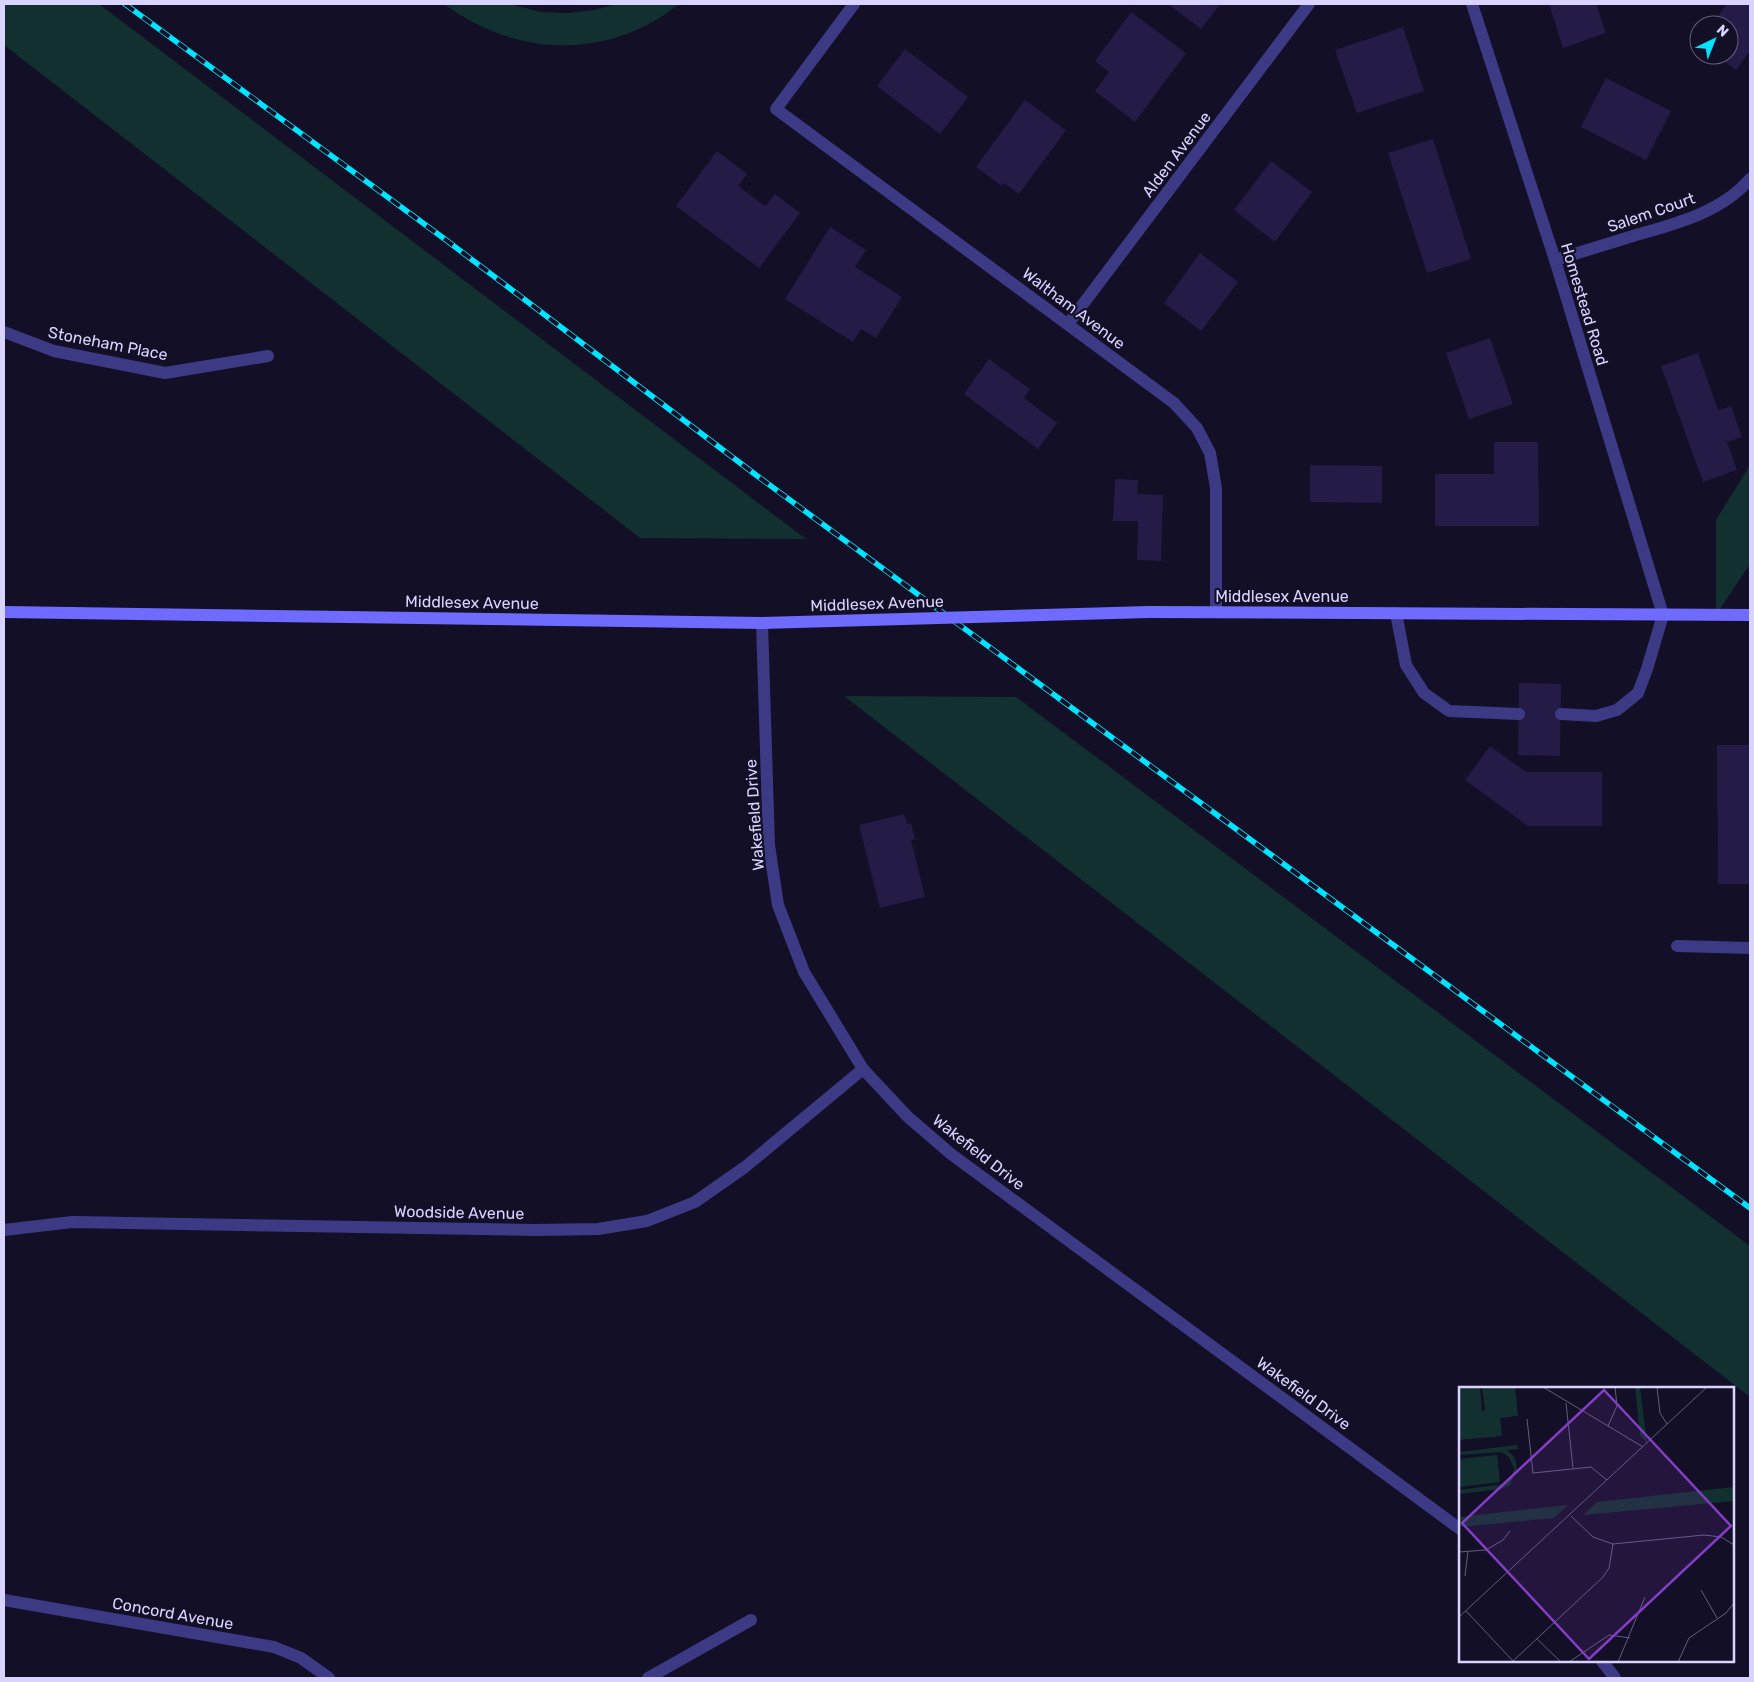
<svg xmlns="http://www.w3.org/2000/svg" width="1754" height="1682" font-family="Rubik,sans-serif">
<rect width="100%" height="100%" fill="#130f26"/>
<!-- green -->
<g fill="#12302f">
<path d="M4,4H99L806,539L640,538L4,45Z"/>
<path d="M444,4H509L541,12L568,13L594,10L617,4H679C608,61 516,57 444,4Z"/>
<path d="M1750,465V564L1716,615V520Z"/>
<path d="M844,696L1016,697L1750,1246V1397Z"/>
</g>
<!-- building -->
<g fill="#241b47">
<path d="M1168,4H1220L1201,29Z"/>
<path d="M1549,4H1596L1606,33L1563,48Z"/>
<path d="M1727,4H1750V51L1736,70L1716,55H1729V25H1711Z"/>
<path d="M1131,12L1186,53L1135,122L1095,91L1109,72L1095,61Z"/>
<path d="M1403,27L1424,91L1357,113L1335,50Z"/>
<path d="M905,49L968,97L940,134L877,86Z"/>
<path d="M1606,78L1671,111L1646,160L1581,127Z"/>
<path d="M1025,100L1066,130L1019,194L1004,183L1002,186L976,167Z"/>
<path d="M1433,139L1471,259L1427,273L1388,153Z"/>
<path d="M717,151L747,174L738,186L765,206L775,194L800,213L759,268L676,206Z"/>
<path d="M1271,161L1312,192L1275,242L1234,210Z"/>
<path d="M830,227L866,250L855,267L902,297L876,338L861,329L853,342L785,299Z"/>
<path d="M1200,253L1238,282L1201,331L1164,303Z"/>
<path d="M1490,338L1513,404L1469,419L1446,353Z"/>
<path d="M1698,353L1718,410L1731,406L1742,437L1727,442L1737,470L1703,482L1661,366Z"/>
<path d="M989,359L1030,389L1024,398L1057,423L1038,449L964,394Z"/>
<path d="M1494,442H1538L1539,526H1435V474H1494Z"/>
<path d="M1310,465L1382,466V503L1310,502Z"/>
<path d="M1115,479L1138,480L1137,494L1163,495L1161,561L1137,560L1138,521H1113Z"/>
<path d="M1519,683L1561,684L1560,756L1518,755Z"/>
<path d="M1717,745H1750V884H1718Z"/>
<path d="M1490,746L1526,772H1602V826H1528L1465,780Z"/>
<path d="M904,814L907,824L911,823L915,839L911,840L925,897L880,908L859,825Z"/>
</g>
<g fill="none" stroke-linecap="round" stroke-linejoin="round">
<!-- lane -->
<g stroke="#3d3a85" stroke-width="12">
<path d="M1396,613L1406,665L1424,693L1449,711L1519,714"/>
<path d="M1561,714L1596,716L1617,710L1638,693L1647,669L1663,615"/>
<path d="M1677,946L1750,948"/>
</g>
<!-- street -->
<g stroke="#3d3a85" stroke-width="12">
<path d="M854,4L776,109L1174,403L1197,428L1210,453L1216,488V612"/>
<path d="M1472,4L1555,260L1663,615"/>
<path d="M1555,260C1581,252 1607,244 1633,236C1674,224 1721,213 1750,179"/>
<path d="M1068,324L1309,4"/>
<path d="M4,332L54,351L165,373L268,356"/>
<path d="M762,623L769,845L778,905L804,972L863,1069L908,1117L951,1154L1460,1529"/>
<path d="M4,1230L72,1222L536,1230L598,1229L647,1221L695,1202L745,1167L863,1069"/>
<path d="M4,1600L274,1647L301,1658L329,1678"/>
<path d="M1602,1661L1615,1678"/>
<path d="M648,1678L751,1620"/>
</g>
<!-- secondary -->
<g stroke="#6f6bff" stroke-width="12">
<path d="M4,612L762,623"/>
<path d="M1149,612L1750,615"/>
</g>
<defs>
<path id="rail" d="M125,4L446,240L756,475L1750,1208"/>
</defs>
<!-- rail casing -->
<use href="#rail" stroke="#00e5ff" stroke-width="5.5"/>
<!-- rail -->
<use href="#rail" stroke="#130f26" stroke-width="4" stroke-dasharray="11" stroke-linecap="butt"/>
<!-- secondary-bridge -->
<path stroke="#6f6bff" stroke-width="12" d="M762,623L1149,612"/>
</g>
<g text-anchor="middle" stroke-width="4.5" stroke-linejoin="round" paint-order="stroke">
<!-- street labels -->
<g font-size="16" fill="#d9d4ff" stroke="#130f26">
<text transform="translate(1176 154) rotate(-53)" y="6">Alden Avenue</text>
<text transform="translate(1651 212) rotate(-19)" y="6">Salem Court</text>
<text transform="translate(1585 304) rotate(73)" y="6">Homestead Road</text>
<text transform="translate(1074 308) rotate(37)" y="6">Waltham Avenue</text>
<text transform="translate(108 343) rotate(11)" y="6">Stoneham Place</text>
<text x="1282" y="602">Middlesex Avenue</text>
<text transform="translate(472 602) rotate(1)" y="6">Middlesex Avenue</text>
<text transform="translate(877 603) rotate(-2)" y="6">Middlesex Avenue</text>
<text transform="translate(754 815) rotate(-94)" y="6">Wakefield Drive</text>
<text transform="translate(979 1152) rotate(38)" y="6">Wakefield Drive</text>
<text transform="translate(459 1212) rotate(1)" y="6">Woodside Avenue</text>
<text transform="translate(1304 1393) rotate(36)" y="6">Wakefield Drive</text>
<text transform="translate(173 1613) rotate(10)" y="6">Concord Avenue</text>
</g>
</g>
<!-- overview -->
<g transform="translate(1459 1387)">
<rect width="275" height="275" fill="#130f26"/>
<path d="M0,0H21L23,25L26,22L23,0H56L59,29L41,31L43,49L0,53ZM176,0H181L188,56L181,48ZM58,58L59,62L48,63L56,71L58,81L51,98L42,102L0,107V103L45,97L53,89L55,81L50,70L42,65L0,68V65ZM38,68L41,95L0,100V72ZM275,100V114L124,128L138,115ZM109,118L95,131L0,140V130Z" fill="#12302f"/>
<path fill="none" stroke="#625e7d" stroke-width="1" d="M84,0L184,60M198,0L201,26L208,37M107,16L114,81M68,32L74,86L132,80L148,93M149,39L158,19L156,0M112,129L134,150L154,157L245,148L262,150L275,158M0,165L27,163L44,153L51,144M6,189L9,164M242,203L258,231M7,224L54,274M0,230L248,0M78,252L102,275M53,275L144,190L150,181L154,157M110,275L150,248L171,251M159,275L186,210M219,275L230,251L267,226L275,216"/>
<path fill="#843dc5" fill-opacity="0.15" stroke="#843dc5" stroke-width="2.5" d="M145,3L272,139L130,272L3,136Z"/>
<rect width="275" height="275" fill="none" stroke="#d9d4ff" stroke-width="2.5"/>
</g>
<!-- border -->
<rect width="1754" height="1682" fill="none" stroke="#d9d4ff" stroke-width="10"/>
<!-- north arrow -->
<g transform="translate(1714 40) rotate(43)"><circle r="24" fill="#130f26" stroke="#625e7d"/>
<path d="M0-4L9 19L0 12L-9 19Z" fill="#00e5ff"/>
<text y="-8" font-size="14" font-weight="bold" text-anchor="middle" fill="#d9d4ff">N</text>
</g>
</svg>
